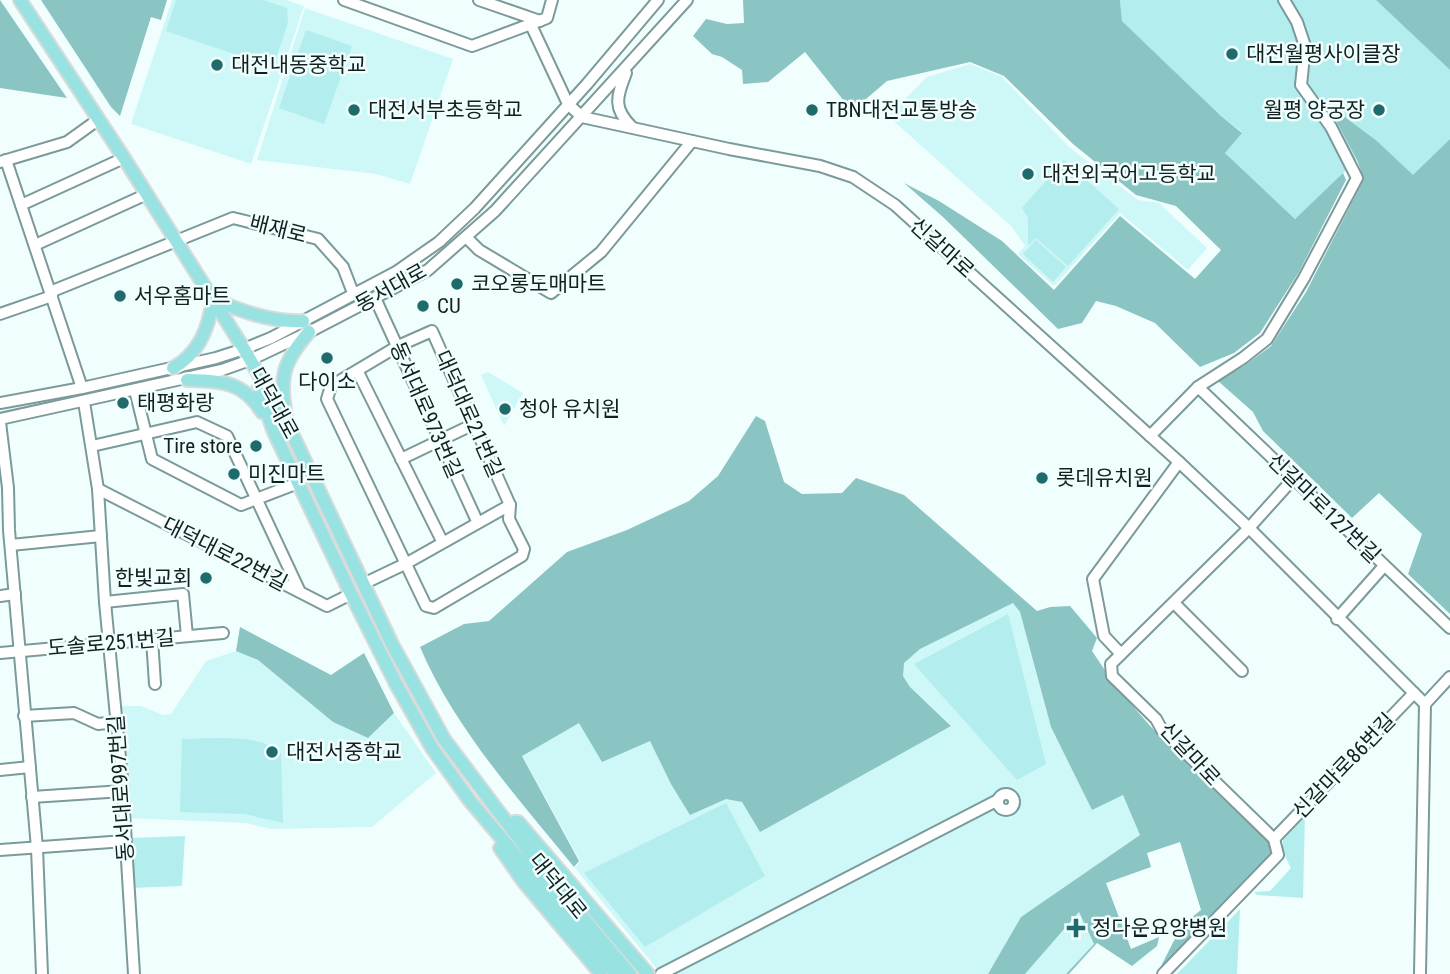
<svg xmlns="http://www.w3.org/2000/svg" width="1450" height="974" font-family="'Roboto Condensed','Noto Sans KR',sans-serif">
<rect width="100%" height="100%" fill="#f1fefe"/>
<!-- built -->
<g fill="#cdf8f7">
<path d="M172,0H286L304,6L251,164L131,124Z"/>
<path d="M305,8L453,59L410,184L376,174L257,160Z"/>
<path d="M970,64L1002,77L1069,147L1138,200L1159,203L1207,248L1188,270L1120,213L1054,286L1018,254L1025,246L1012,227L888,116L927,77Z"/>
<path d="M488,372L523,393L504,426L481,375Z"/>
<path d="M1013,603L1020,612L1051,727L1092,810L1123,794L1140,835L1021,917L988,974H661L575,868L580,861L522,755L580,722L650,740L671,784L742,802L760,832L951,725L910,687L903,676V663L920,649Z"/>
<path d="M236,651L258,660L333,722L368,738L394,713L436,773L372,827L271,829L246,823L128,818L118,706H141L163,715L171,714L206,661Z"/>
<path d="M1079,912L1094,944L1066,974H1025Z"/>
</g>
<!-- green -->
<g fill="#b4eded">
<path d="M176,0H263L287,8L288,23L273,67L166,31Z"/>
<path d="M1120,0H1376L1450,70V139L1413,176L1377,141L1336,121L1357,160L1295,219L1225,153L1242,132L1221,116L1122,21Z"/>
<path d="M306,30L352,46L324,124L279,108Z"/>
<path d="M1064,160L1119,209L1068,266L1036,238L1028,246V218L1022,208Z"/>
<path d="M1036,240L1066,267L1053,282L1023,254Z"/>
<path d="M1008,614L1046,764L1017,780L914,664Z"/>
<path d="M182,739C209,739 261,732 281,754L283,823L245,814L180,812Z"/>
<path d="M726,803L765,876L645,947L584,873Z"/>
<path d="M1305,812L1303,898L1257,895L1254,892L1270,891L1291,868C1275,839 1284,833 1305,812Z"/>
<path d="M185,836L182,886L132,888L131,838Z"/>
<path d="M1240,909L1237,974H1177Z"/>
</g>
<!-- forest -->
<g fill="#8ac4c3">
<path d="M0,0L67,98L0,88Z"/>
<path d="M41,0H167L161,20L151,17L120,116L111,107Z"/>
<path d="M743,0H1120L1122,21L1221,116L1242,133L1225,153L1295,219L1343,173L1346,180L1299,272L1260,333L1234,353L1200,367L1155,323L1116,306L1096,301L1082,323L1058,329L943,217L904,183L939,201L1002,241L1054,290L1120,216L1195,279L1221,250L1176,206L1136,195L1073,144L1004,76L970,62L887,81L852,111L805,52L768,82L743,84L742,70L722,57L712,54L693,36L706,19L727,24L744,23Z"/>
<path d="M1376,0H1450V70Z"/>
<path d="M1342,115L1377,141L1413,175L1450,139V614L1408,574L1422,534L1379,493L1352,518L1263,431L1253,412L1218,381L1244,366L1271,346L1306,292L1364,179L1357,160L1336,121Z"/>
<path d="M756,416L765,421L784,482L802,494L842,493L856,478L904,495L1037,611L1050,607L1070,606L1097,638L1092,651C1139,725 1208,783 1270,844L1272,855L1157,974L1182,925L1201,910L1180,842L1147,853L1151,867L1106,883L1131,949L1159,937L1157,946L1132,966L1097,943L1069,974H1066L1094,944L1079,912L1025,974H988L1021,917L1140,835L1123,795L1092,810L1051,727L1020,612L1013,603L920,649L904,663L903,676L910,687L951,726L760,832L742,802L726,799L690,815L671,784L650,741L602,762L579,723L522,756L579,861L574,867C518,798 455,729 420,647L464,624L489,621L567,552L627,530L689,501L718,476Z"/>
<path d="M240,627L331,675L364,653L394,713L368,738L333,722L258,660L236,651Z"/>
</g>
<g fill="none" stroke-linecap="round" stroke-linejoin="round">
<defs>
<g id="minor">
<path d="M344,0L472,46L547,18L552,0"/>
<path d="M479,0L540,21"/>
<path d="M531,25L568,104L582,117L729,149L820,166L853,177L895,205L1179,462L1249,528L1425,704L1420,974"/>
<path d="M626,73C617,96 612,108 632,127"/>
<path d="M6,160L82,388"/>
<path d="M0,162L67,142L99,119"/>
<path d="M21,205L124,158"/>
<path d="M467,238L479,250L551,293L601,252L692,141"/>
<path d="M35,245L147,194"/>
<path d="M50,292L233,218L318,239L343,267L353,293"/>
<path d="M375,298L477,521"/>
<path d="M0,314L52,296"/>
<path d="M432,331L510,505L509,519L524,549L522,556L434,608L426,606L327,399L331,386L398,346Z"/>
<path d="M358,372L442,541"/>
<path d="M1198,387L1450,628"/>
<path d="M135,390L152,459L241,505L298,483"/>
<path d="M84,402L98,489L105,602L122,779L134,974"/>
<path d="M0,403L82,388L216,358L244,349L271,338L396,272L439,242L475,208L587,84L658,0"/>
<path d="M0,419L222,370L250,360L309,332L428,270L495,211L687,0"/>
<path d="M0,422L8,488L9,530L37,848L42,974"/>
<path d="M1150,436L1198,387L1243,358L1267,339L1304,278L1357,178L1331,127L1301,85L1305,46L1297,22L1284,0"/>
<path d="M92,446L197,422L227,436L300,592"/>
<path d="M401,459L474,424"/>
<path d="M98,489L327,606L351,594"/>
<path d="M11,545L101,536"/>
<path d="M363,584L407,563L510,505"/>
<path d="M0,596L15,594"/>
<path d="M105,602L183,594L187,636"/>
<path d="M1174,603L1242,671"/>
<path d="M1337,619L1384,566"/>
<path d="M152,639L155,684"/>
<path d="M0,653L223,633"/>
<path d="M1121,654L1104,636L1093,579L1179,462"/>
<path d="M1425,704L1450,677"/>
<path d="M24,716L74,713L98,724L117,722"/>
<path d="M0,770L30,767"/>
<circle cx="1006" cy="802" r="8"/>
<path d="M32,797L123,791"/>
<path d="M1274,839L1414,693"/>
<path d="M0,850L125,841"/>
<path d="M661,974L998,800"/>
<path d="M1163,974L1278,855L1274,839L1162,730L1156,719L1112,676L1111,664L1249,528L1293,479"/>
</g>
<g id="major">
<path d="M20,0L124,158L244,349L287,423L392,644L444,739L541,868L630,974"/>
<path d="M213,299C240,311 273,323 303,321"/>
<path d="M173,368C199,354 209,328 213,299"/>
<path d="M187,380C221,381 243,381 262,412"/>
<path d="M259,387L273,430L351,594L396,684L432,748L470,801L616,974"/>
<path d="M286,416C279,377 283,362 309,332"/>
<path d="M515,822H518L648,974"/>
<path d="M500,848L523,881L601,974"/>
</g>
</defs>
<!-- minor casing -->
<use href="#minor" stroke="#7b9a9a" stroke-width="14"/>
<!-- major casing -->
<use href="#major" stroke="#d9dbdb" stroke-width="16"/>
<!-- minor -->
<use href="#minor" stroke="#fff" stroke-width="10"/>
<!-- major -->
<use href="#major" stroke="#98e2e2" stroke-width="12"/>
</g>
<!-- markers -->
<g fill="#1f6b6c" stroke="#f1fefe" stroke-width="2.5">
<circle cx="1232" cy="54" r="7"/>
<circle cx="217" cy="65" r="7"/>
<circle cx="354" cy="110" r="7"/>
<circle cx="812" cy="110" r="7"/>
<circle cx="1379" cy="110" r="7"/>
<circle cx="1028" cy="174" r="7"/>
<circle cx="457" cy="284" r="7"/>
<circle cx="120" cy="296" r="7"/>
<circle cx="423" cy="306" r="7"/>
<circle cx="327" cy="358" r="7"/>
<circle cx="123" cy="403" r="7"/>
<circle cx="505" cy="409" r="7"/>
<circle cx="256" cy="446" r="7"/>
<circle cx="234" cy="474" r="7"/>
<circle cx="1042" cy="478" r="7"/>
<circle cx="206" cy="578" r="7"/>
<circle cx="272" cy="752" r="7"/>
<path d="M1072.5 917.5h7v7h7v7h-7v7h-7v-7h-7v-7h7z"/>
</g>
<g text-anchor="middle" stroke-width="5" stroke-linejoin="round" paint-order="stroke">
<!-- poi labels -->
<g font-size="21" fill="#132020" stroke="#f1fefe" text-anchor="start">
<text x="1246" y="61">대전월평사이클장</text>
<text x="231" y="72">대전내동중학교</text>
<text x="368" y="117">대전서부초등학교</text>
<text x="826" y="117">TBN대전교통방송</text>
<text x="1365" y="117" text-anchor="end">월평 양궁장</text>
<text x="1042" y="181">대전외국어고등학교</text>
<text x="471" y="291">코오롱도매마트</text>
<text x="134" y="303">서우홈마트</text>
<text x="437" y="313">CU</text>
<text x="327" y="389" text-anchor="middle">다이소</text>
<text x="137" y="410">태평화랑</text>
<text x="519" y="416">청아 유치원</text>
<text x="242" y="453" text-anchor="end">Tire store</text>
<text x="248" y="481">미진마트</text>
<text x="1056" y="485">롯데유치원</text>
<text x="192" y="585" text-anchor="end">한빛교회</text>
<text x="286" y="759">대전서중학교</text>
<text x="1092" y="935">정다운요양병원</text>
</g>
<!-- street labels -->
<g font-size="21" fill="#132020" stroke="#f1fefe">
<text transform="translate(278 229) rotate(14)" y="7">배재로</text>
<text transform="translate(942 248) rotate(42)" y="7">신갈마로</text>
<text transform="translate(391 288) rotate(-29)" y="7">동서대로</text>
<text transform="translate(274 403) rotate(61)" y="7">대덕대로</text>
<text transform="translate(426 410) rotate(66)" y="7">동서대로973번길</text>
<text transform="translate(469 414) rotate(66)" y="7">대덕대로21번길</text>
<text transform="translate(1324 508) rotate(44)" y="7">신갈마로127번길</text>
<text transform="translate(225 554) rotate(27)" y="7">대덕대로22번길</text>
<text transform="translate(111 643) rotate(-5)" y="7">도솔로251번길</text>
<text transform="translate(1190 754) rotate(47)" y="7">신갈마로</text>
<text transform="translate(1344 766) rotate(-46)" y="7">신갈마로86번길</text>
<text transform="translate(121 788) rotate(-94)" y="7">동서대로997번길</text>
<text transform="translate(558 886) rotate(51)" y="7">대덕대로</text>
</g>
</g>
</svg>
